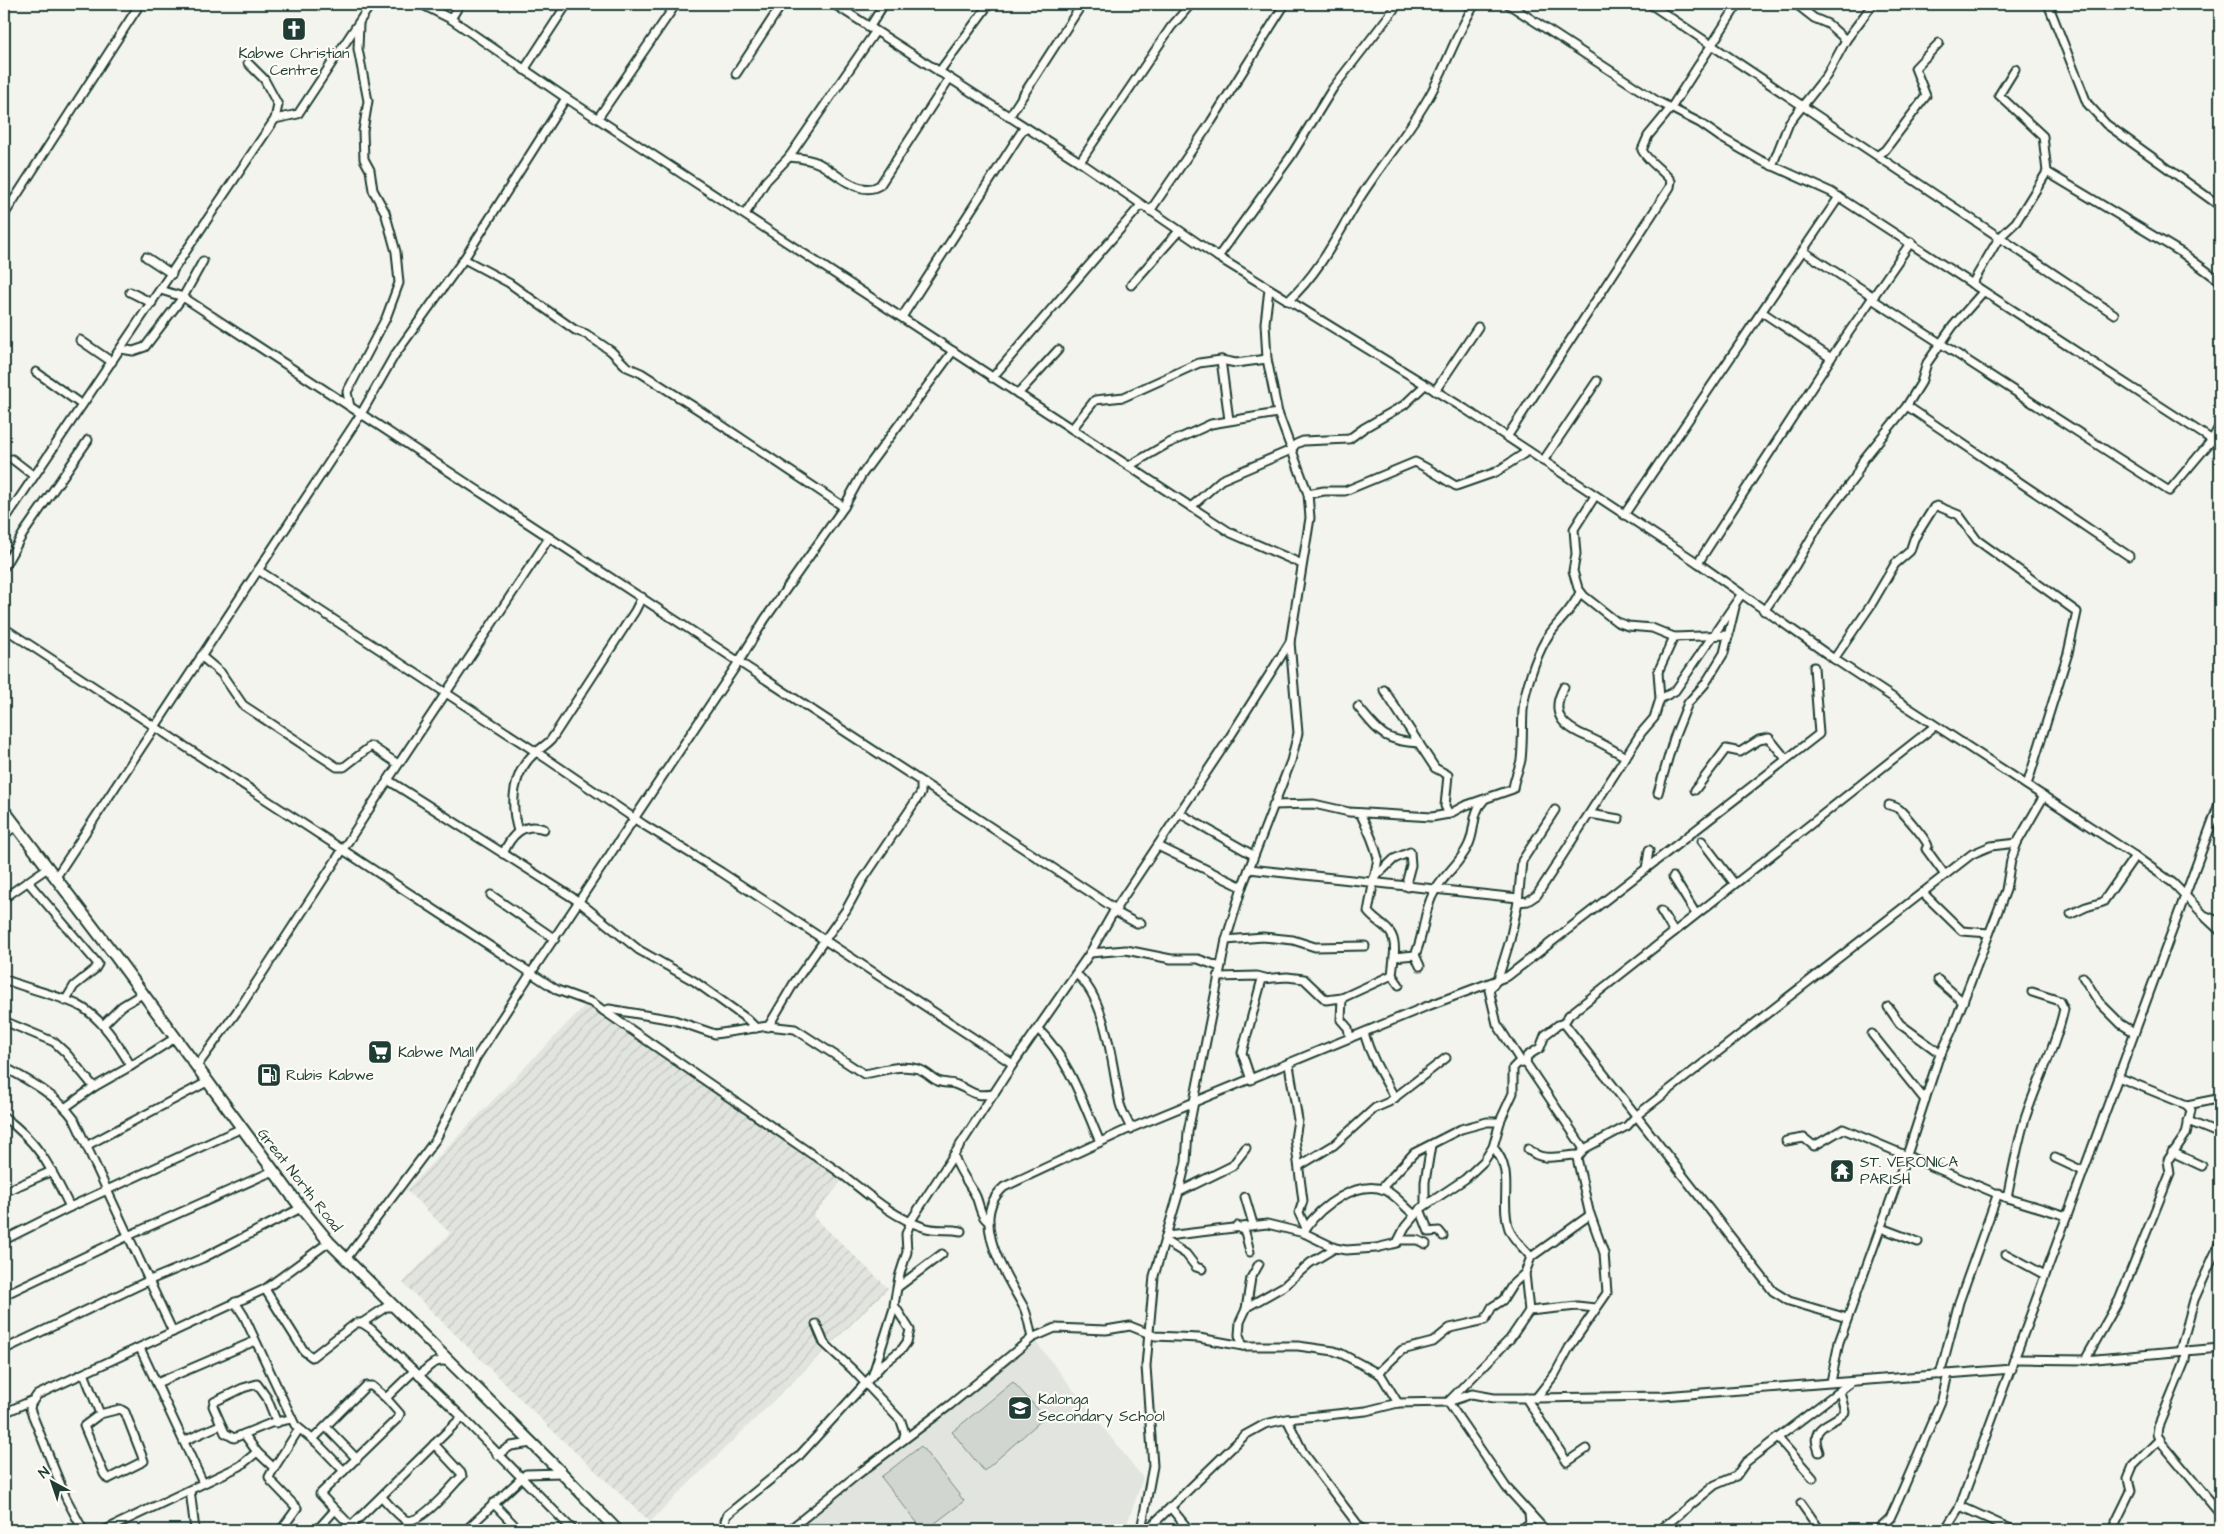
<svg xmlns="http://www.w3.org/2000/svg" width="2224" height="1534" font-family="'Architects Daughter',sans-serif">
<defs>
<pattern id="industrial-furrows" width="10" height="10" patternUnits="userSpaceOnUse" patternTransform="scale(1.25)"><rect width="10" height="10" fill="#e2e5df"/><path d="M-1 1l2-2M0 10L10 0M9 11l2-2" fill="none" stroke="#c1c5c0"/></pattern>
</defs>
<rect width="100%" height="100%" fill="#f4f4ef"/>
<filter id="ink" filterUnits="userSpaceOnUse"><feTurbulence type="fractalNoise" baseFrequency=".02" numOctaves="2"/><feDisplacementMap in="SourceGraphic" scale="10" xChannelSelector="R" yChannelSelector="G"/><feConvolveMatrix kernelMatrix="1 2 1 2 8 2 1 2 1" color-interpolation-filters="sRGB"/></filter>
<g filter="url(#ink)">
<!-- built -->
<path fill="#e2e5df" d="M1036,1342L1143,1478L1125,1530H796Z"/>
<!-- industrial -->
<path fill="url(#industrial-furrows)" d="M588,1002L845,1177L813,1216L888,1288L650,1522L557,1435L403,1283L450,1233L406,1190Z"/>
<!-- green -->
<g fill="#d1d6d1" stroke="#788a82">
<path d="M1013,1382L1045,1417L984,1471L952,1432Z"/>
<path d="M921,1446L964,1501L926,1530H923L881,1477Z"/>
</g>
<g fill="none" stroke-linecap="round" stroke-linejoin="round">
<defs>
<g id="minor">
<path d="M421,4L451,19L566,98L1231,533L1302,564"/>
<path d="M834,4L1080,162L1218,257L1465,409L1698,563L1834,659L2135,856L2173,883L2204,915L2220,922"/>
<path d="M1508,4L1657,101L1700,123L1720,137L1760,160L1831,192L2220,445"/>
<path d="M1650,4L2114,314"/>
<path d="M1796,4L1814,18L1828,24L1846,40L1873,4"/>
<path d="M2048,4L2087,103L2106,124L2220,206"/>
<path d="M451,19L460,4"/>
<path d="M869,28L884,4"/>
<path d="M524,70L567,4"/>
<path d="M939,72L989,4"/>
<path d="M736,74L782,4"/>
<path d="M1009,117L1082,4"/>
<path d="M598,118L676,4"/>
<path d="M275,119L298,114L371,4"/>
<path d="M1878,155L1885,150L1926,96L1915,68L1939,43"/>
<path d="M789,157C800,158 810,159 820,164C836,173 860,198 880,185L949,79"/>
<path d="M1080,162L1171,27L1191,4"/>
<path d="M1772,166L1789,123L1827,75L1846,40"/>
<path d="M2047,172L2182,253L2220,281"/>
<path d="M1150,211L1211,122L1285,4"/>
<path d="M745,214L766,181L789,157L875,32"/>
<path d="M4,215L140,4"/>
<path d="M1803,251L1874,297"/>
<path d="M146,257L172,274"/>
<path d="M1218,257L1291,156L1333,88L1398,4"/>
<path d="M464,259L509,283L575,330L586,334L611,351L627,367L641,373L702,412L844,507"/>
<path d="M1972,284L1999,238L2016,222L2047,172L2043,136L1999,95L2015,69"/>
<path d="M1131,285L1179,231"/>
<path d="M161,290L183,297L1117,910"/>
<path d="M130,292L152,303"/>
<path d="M1872,299L2169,491L2212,440L2220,425"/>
<path d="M1288,301C1318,274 1336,238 1356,204C1379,166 1410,132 1431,93C1447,64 1457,32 1475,4"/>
<path d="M1762,312L1831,358"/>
<path d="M902,317L1024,128"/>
<path d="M80,340L112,362"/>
<path d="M121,349L133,351L145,347L183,297L203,261"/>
<path d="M953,351L861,476L844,507L765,619L738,663L531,973L557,990L593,1003L604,1011L609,1009L674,1020L715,1034L768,1026L795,1029L864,1074C882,1071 900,1064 918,1069C926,1071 931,1078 938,1081C944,1084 951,1082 957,1085C975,1092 971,1097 994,1094"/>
<path d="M1221,360L1229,420"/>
<path d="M36,372L82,405"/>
<path d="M992,378L1141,205"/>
<path d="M1435,391L1478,327"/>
<path d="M1018,394L1058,350"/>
<path d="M1907,406L2129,556"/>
<path d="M350,407L347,392L386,318L399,283L396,252L385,212L373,190L370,170L364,159L363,131L368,101L358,49L359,23"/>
<path d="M1072,429L1095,400L1124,397L1199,363L1221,360L1236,363L1267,359"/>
<path d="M1507,437L1670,187L1671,181C1662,169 1649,163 1642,150L1648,136L1671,108L1738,4"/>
<path d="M12,459L34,476"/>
<path d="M1543,461L1597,381"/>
<path d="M1129,466L1167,444L1211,424L1278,413"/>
<path d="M1308,494L1324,491H1345L1415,462C1430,469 1442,478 1456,486L1496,472L1528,451"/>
<path d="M1595,496L1574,529L1576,554L1573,571L1578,588L1584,596L1617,622L1628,626L1652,628L1674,637L1729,635"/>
<path d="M1191,507L1221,480L1291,450L1296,444L1303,441L1349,439L1364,428L1404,405L1425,385"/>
<path d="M1624,515L1839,197"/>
<path d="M4,521L275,119L278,105L264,79L248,63"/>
<path d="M1698,563L1831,358L1911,242"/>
<path d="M4,567L23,534L88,440"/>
<path d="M258,570L547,759L644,825L721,872L1013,1064"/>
<path d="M1764,611L1795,566L1820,523L1855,477L1863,460L1906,407L1921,383L1927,363L1953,326L1983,292"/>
<path d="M4,628L531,973L476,1058L436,1139L346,1259"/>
<path d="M201,656L221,673L243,705L337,767H344L371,746L398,764"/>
<path d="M1834,659L1871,605L1895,564L1910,551L1914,539L1934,507L1937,506L1959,515L1977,540L2077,612L2068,653L2027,785"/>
<path d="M1564,687C1549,714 1563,727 1588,737C1601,742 1614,751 1626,757"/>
<path d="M1384,690L1435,768L1448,775L1445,806L1449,814"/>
<path d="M1660,699L1658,672L1674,637"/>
<path d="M1358,707C1380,733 1383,741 1419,743"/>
<path d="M388,780L549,538"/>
<path d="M1695,790L1726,749L1740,752L1759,740L1769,738L1786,759"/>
<path d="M1658,793L1674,738L1688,703L1705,684L1724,653L1735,607"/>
<path d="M1273,805L1314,804L1349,812L1432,817L1449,814L1464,806L1513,789C1514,778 1519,770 1521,760C1523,743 1522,727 1523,710C1524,691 1536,657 1545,641C1555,623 1573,611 1580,592"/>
<path d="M1889,805C1893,806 1897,807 1900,810C1905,815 1927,840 1928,846L1926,849L1945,875"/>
<path d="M1179,813L1253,855"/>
<path d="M1360,813C1368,829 1374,842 1378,858L1368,912C1381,928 1398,927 1394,957L1415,955"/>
<path d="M1590,814L1619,819"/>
<path d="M518,831C510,804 512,772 536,752C541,748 546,745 551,740L635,611L642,597"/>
<path d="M4,835L17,825"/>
<path d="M1702,841L1734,883"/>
<path d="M1158,846L1242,887"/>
<path d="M503,854C511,835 523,822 544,829"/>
<path d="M1249,869L1518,898"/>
<path d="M1646,869L1649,850"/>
<path d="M56,877L361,414L394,356L464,259L566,98"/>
<path d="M1673,877L1696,914"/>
<path d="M1373,879L1394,859L1410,852L1411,865L1407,880L1408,887"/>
<path d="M28,882L98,964L95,969L74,986L65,1001"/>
<path d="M1923,893L1962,931L1989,933"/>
<path d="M491,895L555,939"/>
<path d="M4,898L49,867"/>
<path d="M1518,902L1528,901L1537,895L1641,733L1654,718L1660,699L1675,691L1741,595"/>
<path d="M1114,911L1136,923H1141"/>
<path d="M1661,911L1674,932"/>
<path d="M2071,914L2086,907L2103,902L2135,856"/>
<path d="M2206,918L2220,931"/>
<path d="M1226,940L1263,937L1293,940L1315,947L1365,946"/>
<path d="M1090,953L1126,950L1171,959H1198L1220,967"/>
<path d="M1420,966L1415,955C1425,934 1423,909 1436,889C1446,873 1460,863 1468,846C1476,831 1471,813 1484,800"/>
<path d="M1076,974C1107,998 1112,1067 1120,1104C1122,1112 1128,1121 1131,1129"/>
<path d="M1392,975L1399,985"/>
<path d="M1218,977L1257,976L1265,978"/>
<path d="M2083,977L2099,1002L2121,1024L2134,1032"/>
<path d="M4,979C27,989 55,994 78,1005C101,1017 118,1044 131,1066L94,1087L66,1107"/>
<path d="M1938,980L1963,1002"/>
<path d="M1342,998L1392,975L1394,957"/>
<path d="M1888,1007L1900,1024L1941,1054"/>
<path d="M604,1011L813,1155C853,1177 879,1212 923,1227C937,1232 947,1228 961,1231"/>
<path d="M4,1021L54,1042L66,1053L94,1087"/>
<path d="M103,1025L122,1006L142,994"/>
<path d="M768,1027L794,983L846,910L862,881L921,793V783"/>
<path d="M1038,1029C1069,1059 1083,1103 1100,1142"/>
<path d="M1364,1033C1371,1058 1382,1075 1395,1098"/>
<path d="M1872,1034L1925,1100"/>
<path d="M1522,1063L1497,1024L1489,990L1498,979L1510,940L1518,902L1522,861L1555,810"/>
<path d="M1526,1063L1584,1149"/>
<path d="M1526,1063L1527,1056L1540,1048L1545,1035L1558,1025L1564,1023"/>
<path d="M1289,1065L1298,1120L1295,1139L1303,1201L1299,1213L1306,1228L1304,1233"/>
<path d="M131,1066L175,1038"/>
<path d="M197,1066L241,1006L388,780L578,901L639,950L694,981L747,1019L756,1028"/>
<path d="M4,1067C28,1080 58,1096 74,1119L173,1332"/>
<path d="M1251,1080L1242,1053L1262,979L1287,977L1304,979L1326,1000L1342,998L1341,1020L1348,1028L1350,1038"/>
<path d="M2187,1105L2217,1099"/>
<path d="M4,1117C41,1145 50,1167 70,1207"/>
<path d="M2188,1121L2220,1134"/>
<path d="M1786,1141L1804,1138L1814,1146L1843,1129L2007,1198L2067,1216"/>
<path d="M88,1145L209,1081"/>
<path d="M1493,1147C1516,1173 1499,1200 1509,1229C1513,1240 1524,1248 1531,1257"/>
<path d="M1528,1149C1542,1163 1561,1155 1578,1155"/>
<path d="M2172,1152L2202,1166"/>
<path d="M954,1156C959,1170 966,1180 973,1191C980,1200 978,1215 989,1222"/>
<path d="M2055,1158L2083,1171"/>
<path d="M1299,1166L1334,1145L1375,1108L1389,1102L1446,1058"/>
<path d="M1381,1189L1414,1153L1461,1129L1487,1122H1500"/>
<path d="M4,1192L52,1171"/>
<path d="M1179,1192L1232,1166L1246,1148"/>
<path d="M1245,1197L1253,1224"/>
<path d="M2007,1198C2012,1173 2017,1147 2024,1122C2036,1083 2055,1050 2064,1009L2060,1001L2032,992"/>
<path d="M1425,1205V1182L1431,1145"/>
<path d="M1420,1209L1429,1232L1439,1231L1443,1236"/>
<path d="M1237,1226L1245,1232L1250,1252"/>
<path d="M1306,1228C1320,1207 1357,1179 1385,1190C1396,1195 1405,1208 1415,1215"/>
<path d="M1881,1228L1918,1242"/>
<path d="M1167,1236L1267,1224L1304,1233L1335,1248"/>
<path d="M4,1240L70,1207L242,1128"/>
<path d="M1399,1240H1417L1426,1244"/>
<path d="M1165,1241L1186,1254L1196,1267L1202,1269"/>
<path d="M2006,1254L2045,1275"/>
<path d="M898,1287L942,1254"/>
<path d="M265,1289L304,1351L312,1357L356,1323H362L371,1329L462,1417L573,1530"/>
<path d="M4,1295L130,1235L273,1171"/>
<path d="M235,1302L244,1316L295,1425L317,1443L344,1471"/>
<path d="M1246,1309L1251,1278L1259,1264"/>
<path d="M1529,1311L1525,1273L1531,1257L1590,1215"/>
<path d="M1847,1318L1789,1301L1773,1291L1564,1023L1569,1015L1935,726"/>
<path d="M362,1323L386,1307H394"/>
<path d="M816,1324L824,1343L853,1370L901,1421L905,1433L903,1440"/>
<path d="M1032,1338L1055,1328L1106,1330L1130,1326L1155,1336L1199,1338L1243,1346H1298L1334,1351L1342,1354L1381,1375L1398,1403"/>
<path d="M1243,1346L1239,1335L1240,1322L1247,1307L1284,1286L1310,1263L1335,1248L1346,1250L1376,1248L1397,1243L1405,1227L1420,1209L1465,1179L1484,1161L1493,1147L1501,1119L1513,1093V1068L1518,1063H1526"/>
<path d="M4,1347L7,1348L150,1280L203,1258L301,1208"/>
<path d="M140,1348L203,1483"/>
<path d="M2180,1351L2194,1300L2220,1242"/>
<path d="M2186,1351L2220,1348"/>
<path d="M2014,1359L2085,1360L2186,1351L2185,1361L2158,1427L2157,1434L2160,1441L2220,1513"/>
<path d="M2085,1360L2119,1300L2170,1174L2168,1160L2186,1134L2191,1110L2187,1105L2118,1077"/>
<path d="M84,1373L100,1414"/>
<path d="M1378,1373L1402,1350L1433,1342L1450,1328L1485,1320L1492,1307L1503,1300L1513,1284L1525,1273"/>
<path d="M873,1374L894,1308"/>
<path d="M1940,1375L1959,1302L1998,1193"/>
<path d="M419,1376C428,1367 435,1358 449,1362"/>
<path d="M1831,1382L1839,1342L1907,1155L1938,1060L1952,1030L2006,890L2011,860L2017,843L2044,796"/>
<path d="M157,1383L255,1341"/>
<path d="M1526,1398L1567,1462L1586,1449"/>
<path d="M1536,1398L1555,1374L1569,1348L1607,1293L1604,1253L1589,1211L1577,1158L1584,1149L1627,1126L1637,1115L1972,854L1991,846L2017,843"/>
<path d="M120,1409L125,1412L144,1461L108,1479L104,1474L84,1426L100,1414Z"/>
<path d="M4,1413L33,1400"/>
<path d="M1287,1419L1303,1452L1362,1530"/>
<path d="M277,1423L267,1398L257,1384L243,1388L214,1402L213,1406L225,1433L234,1438L271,1423L291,1419"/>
<path d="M326,1427L357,1459"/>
<path d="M244,1434L257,1452L274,1468L269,1477L271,1481L297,1508L281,1530"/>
<path d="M1778,1438L1813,1478"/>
<path d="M313,1439L366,1386H372L386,1398L414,1371"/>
<path d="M184,1441L220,1425"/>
<path d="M1819,1452C1808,1424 1831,1426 1845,1412L1840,1391"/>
<path d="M497,1455L511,1446L532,1443"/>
<path d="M274,1468L299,1429"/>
<path d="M190,1490L195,1530"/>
<path d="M382,1497C388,1504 396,1513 404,1519C417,1528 449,1490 458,1480L462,1476L461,1473L434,1444"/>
<path d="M493,1503L519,1530"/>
<path d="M1801,1503L1820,1530"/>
<path d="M1960,1506L2013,1530"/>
<path d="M1171,1508L1189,1530"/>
<path d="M351,1526L320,1494L398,1418L400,1414L386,1398"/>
<path d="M83,1530L66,1498L30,1409L31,1404L37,1395L265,1289L329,1242"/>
<path d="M105,1530L240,1466L257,1452"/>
<path d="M317,1530L335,1510"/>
<path d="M355,1530L351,1526L462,1417"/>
<path d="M466,1530L526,1474L562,1473"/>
<path d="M729,1530L725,1521L727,1515L798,1457L882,1365L902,1349L907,1342L910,1330L894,1305L899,1277L907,1252L906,1234L912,1219L1013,1064L1090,953L1114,911L1228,740L1290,642"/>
<path d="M789,1530L857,1475L950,1405L1032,1338C1029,1327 1028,1313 1022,1304C1005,1273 968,1218 1004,1187L1124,1131L1425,1007L1508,976L1819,734L1814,667"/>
<path d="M1141,1530L1153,1466L1146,1366L1154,1276L1179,1192L1186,1162L1188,1132L1226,940L1242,887L1291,761L1298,733L1290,642L1310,518L1308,494L1278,413L1267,359L1265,323L1269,289"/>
<path d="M1147,1530L1245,1435L1265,1424L1287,1419L1366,1411L1398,1403L1448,1402L1472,1394L1494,1398H1536L1663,1396L2012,1369"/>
<path d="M1520,1530L1530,1523L1529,1513"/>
<path d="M1545,1530L1506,1487L1448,1402L1510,1339L1529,1311L1577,1306L1595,1308"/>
<path d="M1660,1530L1715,1485L1736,1476L1746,1462L1851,1382"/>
<path d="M1877,1530L1890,1518L1897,1503L1942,1399L1948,1374"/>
<path d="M1945,1530L1960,1506L2220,801"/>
<path d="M2112,1530L2131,1491L2128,1478L2133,1466L2160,1439"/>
</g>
<path id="highway" d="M4,810L116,957L301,1208L329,1242L554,1465L617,1530"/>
</defs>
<!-- minor casing -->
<use href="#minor" stroke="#1f3d34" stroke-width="11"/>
<!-- highway casing -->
<use href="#highway" stroke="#1f3d34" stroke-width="14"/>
<!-- minor -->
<use href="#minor" stroke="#fdfcf7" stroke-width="7"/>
<!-- highway -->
<use href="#highway" stroke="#fdfcf7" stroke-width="10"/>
</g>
</g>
<!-- icons -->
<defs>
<symbol id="church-square" viewBox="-11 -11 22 22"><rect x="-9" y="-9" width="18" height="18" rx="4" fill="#1f3d34" stroke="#fdfcf7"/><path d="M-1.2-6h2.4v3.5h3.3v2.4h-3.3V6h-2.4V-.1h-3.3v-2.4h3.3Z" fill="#fff"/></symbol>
<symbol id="supermarket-square" viewBox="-11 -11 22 22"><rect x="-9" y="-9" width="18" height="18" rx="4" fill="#1f3d34" stroke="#fdfcf7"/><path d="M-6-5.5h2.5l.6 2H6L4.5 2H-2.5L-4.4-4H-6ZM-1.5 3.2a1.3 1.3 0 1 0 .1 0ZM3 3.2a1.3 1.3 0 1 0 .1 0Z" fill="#fff"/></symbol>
<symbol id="fuel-square" viewBox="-11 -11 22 22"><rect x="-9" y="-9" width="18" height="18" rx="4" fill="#1f3d34" stroke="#fdfcf7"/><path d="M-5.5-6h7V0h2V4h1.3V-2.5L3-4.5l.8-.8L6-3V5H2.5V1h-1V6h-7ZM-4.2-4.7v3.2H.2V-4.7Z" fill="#fff"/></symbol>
<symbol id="temple-square" viewBox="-11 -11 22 22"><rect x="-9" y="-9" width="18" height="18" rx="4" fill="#1f3d34" stroke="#fdfcf7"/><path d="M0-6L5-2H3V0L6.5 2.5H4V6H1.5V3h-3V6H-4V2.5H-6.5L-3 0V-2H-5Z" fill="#fff"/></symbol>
<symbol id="school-square" viewBox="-11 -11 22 22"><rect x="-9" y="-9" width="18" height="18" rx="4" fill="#1f3d34" stroke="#fdfcf7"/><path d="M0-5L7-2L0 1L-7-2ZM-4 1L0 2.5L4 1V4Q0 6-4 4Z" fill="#fff"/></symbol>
</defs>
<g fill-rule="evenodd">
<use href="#church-square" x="280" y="15" width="28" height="28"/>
<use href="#supermarket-square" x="366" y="1038" width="28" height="28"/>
<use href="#fuel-square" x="255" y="1061" width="28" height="28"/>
<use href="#temple-square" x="1828" y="1157" width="28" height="28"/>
<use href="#school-square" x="1006" y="1394" width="28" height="28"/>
</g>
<g text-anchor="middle" stroke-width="4.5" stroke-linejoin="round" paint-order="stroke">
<!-- poi labels -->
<g font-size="15" fill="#1f3d34" stroke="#fdfcf7" text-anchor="start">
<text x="294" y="58" text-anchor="middle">Kabwe Christian<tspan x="294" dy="17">Centre</tspan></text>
<text x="398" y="1057">Kabwe Mall</text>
<text x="286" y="1080">Rubis Kabwe</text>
<text x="1860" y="1167">ST. VERONICA<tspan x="1860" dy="17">PARISH</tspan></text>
<text x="1038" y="1404">Kalonga<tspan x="1038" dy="17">Secondary School</tspan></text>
</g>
<!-- street labels -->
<g font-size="15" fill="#1f3d34" stroke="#fdfcf7">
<text transform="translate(300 1180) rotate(52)" y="5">Great North Road</text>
</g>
</g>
<!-- margin -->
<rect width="2224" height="1534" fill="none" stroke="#fdfcf7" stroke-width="20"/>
<rect x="10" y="10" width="2204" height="1514" fill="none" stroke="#1f3d34" stroke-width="2" filter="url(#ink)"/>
<!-- north arrow -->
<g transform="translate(52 1482) rotate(320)" stroke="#fdfcf7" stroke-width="4" paint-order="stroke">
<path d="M0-4L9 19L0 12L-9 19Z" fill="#1f3d34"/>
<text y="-8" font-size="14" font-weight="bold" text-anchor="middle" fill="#1f3d34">N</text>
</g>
</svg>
